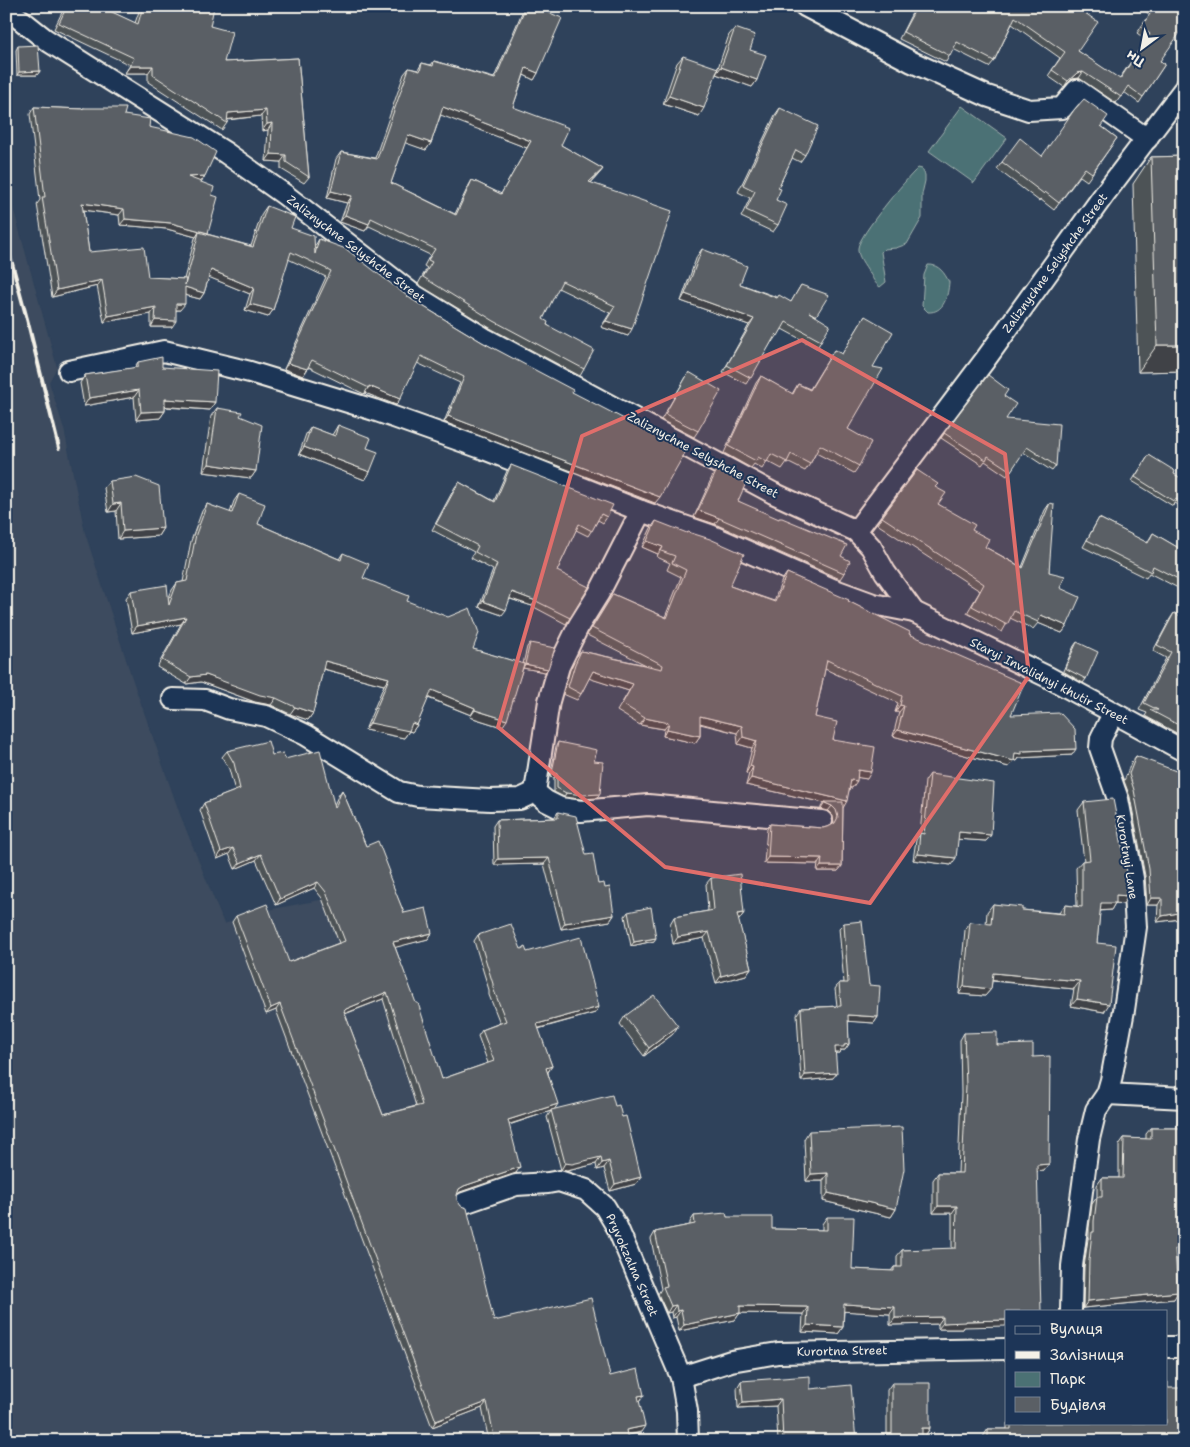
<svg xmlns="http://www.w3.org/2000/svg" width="1190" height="1447" font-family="'Shantell Sans',sans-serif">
<rect width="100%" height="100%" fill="#2f425b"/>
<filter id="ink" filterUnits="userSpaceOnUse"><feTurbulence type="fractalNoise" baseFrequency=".02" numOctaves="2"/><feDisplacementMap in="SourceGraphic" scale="10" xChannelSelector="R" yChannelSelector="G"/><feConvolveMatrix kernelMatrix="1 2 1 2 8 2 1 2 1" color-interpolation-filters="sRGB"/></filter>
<g filter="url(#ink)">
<!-- built -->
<path fill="#3c4b5e" d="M6,182L57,367L49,382L64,429L85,533L133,681L181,817L224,924L262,911L341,896L433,1073L510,1151L517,1179L466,1191L467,1196L460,1198L515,1441H6Z"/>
<!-- green -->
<g fill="#4b7174" stroke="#a0b1ae">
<path d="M962,106L1007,138L974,183L929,151Z"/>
<path d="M918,168L922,169L925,175V181L922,194V218L907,244L896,248L884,249L881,252L886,282L880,287C874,283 873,278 869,272C865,265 857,256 858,248C859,235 906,179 918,168Z"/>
<path d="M928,265C939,264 945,274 949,282C948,296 944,313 928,312L922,306L924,275Z"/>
</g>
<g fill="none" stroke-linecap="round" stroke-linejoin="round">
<defs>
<g id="street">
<path d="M805,6L912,62L987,96L1029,110L1062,108L1077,90L1147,139"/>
<path d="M6,8L45,39L226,153L285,195L411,293L484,338L773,493L856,531L871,547L885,572L914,612"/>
<path d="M69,371L164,351L250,372L374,410L484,449L641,511L710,535L832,589L873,604L914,612L1048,677L1184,751"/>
<path d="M856,531L985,360L1106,192L1184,89"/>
<path d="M173,699L205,700L229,709L266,716L306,735L399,792L418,796L490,800L520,799L535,792L546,801L560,808L581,811L648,805L822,821"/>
<path d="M535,792L549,701L559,666L579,625L599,593L641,511"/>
<path d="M1107,1094L1184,1098"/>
<path d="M464,1203L516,1185L548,1183L559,1181L586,1190L605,1207L617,1227L681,1377L687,1411L688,1441"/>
<path d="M1071,1311L1072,1266L1089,1139L1096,1110L1107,1094L1111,1080L1124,1010L1136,927L1133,878L1118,799L1100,748L1101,738L1113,714"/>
<path d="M1166,1347H1184"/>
<path d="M681,1377L731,1361L778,1353L1006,1349"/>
</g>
</defs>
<!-- street casing -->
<use href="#street" stroke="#f4f1e8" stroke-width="24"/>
<!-- street -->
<use href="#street" stroke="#1d3557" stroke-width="20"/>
<!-- rail -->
<path stroke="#f4f1e8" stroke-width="4" d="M6,241L27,319L59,448"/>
</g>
<!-- wall -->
<g fill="#4d5257" stroke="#f4f1e8" fill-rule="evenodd">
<path d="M65,6H80L83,8L84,6H99L135,23L141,6H212L210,26L224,62L298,58L309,177L304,183L281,169V162L266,161L268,130L262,131L261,116L227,120V123L222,130L148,82V73H125L130,65L54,29Z"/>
<path d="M526,6H533L538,73L534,80L524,75L513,107L561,145L603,169L598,175L591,183L628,336L601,327L610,313L558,288L543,319L584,369L580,376L490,328L418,284L427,268L424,266L430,255L369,226L365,231L340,222L347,203L327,198L336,159L341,152L375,158L404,74L409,68L418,70L422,63L431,65L434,61L494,78L523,10ZM441,114L527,148L501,194L472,180L468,187L455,214L391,183L405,142L426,150L431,143Z"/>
<path d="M906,6H1075L1078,51L1119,79L1146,40L1137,33L1150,15L1139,6H1184L1160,61L1165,64L1139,103L1124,92L1116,103L1079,78L1072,79L1064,87L1048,76L1060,58L1012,24L994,61L989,67L953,49L946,62L899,39L914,9Z"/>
<path d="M735,28L750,50L757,80L752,87L716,74L729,35Z"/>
<path d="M18,46L40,71L37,75H17L16,50Z"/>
<path d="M683,56L699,116L663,104L677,63Z"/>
<path d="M34,107L82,109L83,108L124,115L149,127L205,176L201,182L212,195L208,233L207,234L251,246L262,213L267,206L291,228L315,246L319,239L411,299L482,342L572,392L655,503L444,422L460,383L417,363L396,405L365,393L364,394L309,367L303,376L284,369L326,277L288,259L273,310L268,317L245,310L250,294L209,277L204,293L200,299L185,295L180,310H176L172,327H151V314L104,322L97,286L52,297L37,204L40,200L30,114ZM83,210L119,215L120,225L167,229L196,237L195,238L184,279L148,277L89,252Z"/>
<path d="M780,108L805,155L800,162L792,158L778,188L776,200L778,225L773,232L741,217L750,198L738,192L775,115Z"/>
<path d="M1101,126L1117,138L1087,181L1080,176L1054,210L1040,199L1039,201L997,169L1002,162L1042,156Z"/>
<path d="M1184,156V371L1138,372L1133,184L1151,157Z"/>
<path d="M702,249L740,284L777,297L791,302L801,285L816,317L821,341L817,348L782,329L773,342L772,341L746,384L723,372L749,325L681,301L697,256Z"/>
<path d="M865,316L873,367L848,429L859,466L854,473L816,453L810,464L805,471L787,462L782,469L767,461L762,469L754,464L751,468L724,453L756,383L761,376L792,394L798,384L810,389L834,350L842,354Z"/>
<path d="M138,362L162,367L215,402L210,410L165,407V411L160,418L136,420L134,397L84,406L80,383L85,375L134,368Z"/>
<path d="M689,372L698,431L694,437L661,420Z"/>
<path d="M988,375L1004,396L1006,419L1056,466L1052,471L1023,452L1007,476L985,461L982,465L941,438Z"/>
<path d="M217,408L240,416L256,471L251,478L203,472L211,416Z"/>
<path d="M338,425L367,448L370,472L365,480L299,454L306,434L311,427L332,435Z"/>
<path d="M1149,455L1174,474L1184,480L1183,508L1174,503L1173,506L1132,481Z"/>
<path d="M511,465L607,517L603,523L598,520L588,536L576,530L557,571L570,618L566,624L532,606L510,599L502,615L479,607L493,570L471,558L474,552L432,530L455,487L459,482L494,501L507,471Z"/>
<path d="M718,468L738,501L841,556L844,573L840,579L715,524L694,517L713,475Z"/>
<path d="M917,470L935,487L938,504L972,530L985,547L1022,567L1045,510L1050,503L1049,572L1060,588L1067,626L1062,633L1038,623L1033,629L1010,618L1002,632L967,613L980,591L877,524Z"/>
<path d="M110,481L163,528L158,536L118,539L116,511L108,512L104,488Z"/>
<path d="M239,494L258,524L339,559L343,553L363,578L407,601L473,649L523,664L527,647L530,643L545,672L523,668L502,727L470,717L471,715L428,698L417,725L412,732L409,731L404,738L365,730L384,685L323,669L313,713L308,720L290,714L271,705L255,702L201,682L186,684L157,667L181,624L132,633L126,598L131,591L168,600L172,590L177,583L183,582L191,541L202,511L207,504L230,513L234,501Z"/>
<path d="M1099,518L1147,543L1153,533L1184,551V591L1149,573L1146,578L1083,547L1095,525Z"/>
<path d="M656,521L730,586L774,601L782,580L787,573L848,601L909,634L1011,715L1072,755L1019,758L1017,761L1014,760L1009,767L893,736L899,712H895L898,703L825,669L815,717L867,779L857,777L852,788H850L843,807L842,866L838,871H817L818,864L764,863L767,829L770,824L823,828L830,826L833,824L834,823L833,816L828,811L821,809V807L824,803L746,785L749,774L746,773L752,748L738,744L737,733L700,724V736L695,743L663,736L664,729L640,725L617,711L629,691L589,678L581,694L577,700L563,694L570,670L576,657L581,651L646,665L587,635L613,594L665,617L681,577L667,570L670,563L657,557L658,554L642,547L651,528Z"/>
<path d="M1174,613L1184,618V737L1145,716L1147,713L1139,710L1166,658L1153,651L1170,619Z"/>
<path d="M1077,642L1086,679L1083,683L1063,671L1074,646Z"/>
<path d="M558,742L594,761L600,794L597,798L581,799L564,797L554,792V778L550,777L556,746Z"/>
<path d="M227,751L272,755L285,759L334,805L338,796L342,790L366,846L390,872L388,875L404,913L432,933L428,939L395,947L442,1079L488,1063L478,1036L482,1030L500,1023L489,995V990L474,941L478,935L527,952L599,1007L595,1013L538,1029L552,1066L548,1072L554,1110L615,1106L622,1117L641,1177L636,1184L610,1191L604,1168L597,1170L596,1164L567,1171L561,1170L547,1117L551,1111L509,1125L516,1173L460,1192L457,1195V1200L494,1321L610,1376L644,1395L639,1401L641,1432L627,1435L628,1441H489L482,1408L432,1427L276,1010L266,1014L232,922L236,916L289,962L339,943L322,898L314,888L276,905L256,860L235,869L229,854L217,859L200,810L204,803L235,791L229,769L222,757ZM383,999L416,1106L383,1115L345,1014Z"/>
<path d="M1136,756L1183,777L1180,919L1157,922L1158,905H1147L1145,876L1130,797L1124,781L1131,763Z"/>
<path d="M930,774L991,835L986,841L958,839L951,865L913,860L916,840L920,834L925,781Z"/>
<path d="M1084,802L1123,904L1115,903L1111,910L1100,911L1097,943L1104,1012L1071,1006L1074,989L992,981L991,989L985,996L959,994L965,930L970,922L986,924L987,912L993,904L1022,910L1059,913L1065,905L1077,906L1076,868L1082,861H1084L1078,810Z"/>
<path d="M558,812L586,855L598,884L605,888L614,915L610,921L561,929L544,864L494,865L493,826L497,820L554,818Z"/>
<path d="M711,878L744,913L739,920H738L751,968L746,975L716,983L704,938L673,944L670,924L674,917L708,911L706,884Z"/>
<path d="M628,912L654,941L631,946L625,916Z"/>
<path d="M844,923L869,985L878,1017L874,1023L848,1021L849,1044L845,1050H841L840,1053H835L833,1078L801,1081L797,1014L801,1008L837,1006L835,989L839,983H844L839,928Z"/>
<path d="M625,1016L673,1034L644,1056L620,1024Z"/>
<path d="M964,1033L1033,1057L1044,1171H1037L962,1329H938V1324L890,1325V1314L844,1311L843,1327L838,1334L802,1332L803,1314L740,1313L735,1320L679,1331L676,1317L672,1318L671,1312L667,1313L658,1294L661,1289L651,1239L655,1232L690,1225V1222L694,1216L727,1217L772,1229L822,1230V1224L827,1217L852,1269L891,1271L894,1267H897V1256L902,1250L952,1249V1213H933V1180L938,1173H958L961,1093L960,1040Z"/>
<path d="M1183,1103L1174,1299L1083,1308L1084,1267L1088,1239L1089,1237V1228L1092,1204L1097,1197V1185L1102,1178H1119V1145L1124,1138L1146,1139V1134L1151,1128H1177L1178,1110Z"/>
<path d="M809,1131L896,1209L891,1217L823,1201V1181H806L804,1139Z"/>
<path d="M741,1381L810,1389L856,1441H778L776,1406L738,1408L737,1388Z"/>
<path d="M892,1383L930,1428L925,1436H922V1441H887V1390Z"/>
<path d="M1168,1388L1184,1441H983L984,1435L988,1429H1007V1423H1166Z"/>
</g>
<!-- shaded-wall -->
<g fill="#3f4247" stroke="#f4f1e8">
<path d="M906,6H916L914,9Z"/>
<path d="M130,66H153L148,73H125Z"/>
<path d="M721,67L757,80L752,87L716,74Z"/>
<path d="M526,68L538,73L534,80L522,74Z"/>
<path d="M40,71L37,75H17L19,72Z"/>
<path d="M1083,72L1079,78L1072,79L1064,87L1068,81L1077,73Z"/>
<path d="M669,96L704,108L699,116L663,104Z"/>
<path d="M443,107L531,141L527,148L438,114Z"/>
<path d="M266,110L261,116L223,120L228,113Z"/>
<path d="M272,123L268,130L262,131L267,124Z"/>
<path d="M408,135L431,143L426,150L403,142Z"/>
<path d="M271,154L286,155L281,162L266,161Z"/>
<path d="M603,169L598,175L585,189L589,182Z"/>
<path d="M205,176L200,183L188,177Z"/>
<path d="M331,191L352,196L347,203L327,198Z"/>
<path d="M82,203L124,209L119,215L77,209Z"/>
<path d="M345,215L369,224L365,231L340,222Z"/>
<path d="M125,219L171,223L208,233L204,239L199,232L196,237L167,229L120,225Z"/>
<path d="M211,270L254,288L250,294L206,276Z"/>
<path d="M102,280L97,286L52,297L57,290Z"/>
<path d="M185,287L204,293L200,299L181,294Z"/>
<path d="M685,294L754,319L749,325L681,301Z"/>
<path d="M176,304H185L180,310H172Z"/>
<path d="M250,304L273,310L268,317L245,310Z"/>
<path d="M156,307L151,314L104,322L108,316Z"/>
<path d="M155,320L176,321L172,327H151Z"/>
<path d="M606,321L632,329L628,336L601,327Z"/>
<path d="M1157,345H1184V371L1138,372Z"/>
<path d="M288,363L307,369L303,376L284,369Z"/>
<path d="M369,386L400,399L396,405L365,393Z"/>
<path d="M139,390L134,397L84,406L89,398Z"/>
<path d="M165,399L215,402L210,410L159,406Z"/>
<path d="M165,411L160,418L136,420L141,412Z"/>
<path d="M448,416L660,497L655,503L444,422Z"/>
<path d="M304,447L370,472L365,480L299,454Z"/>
<path d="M209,464L256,471L251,478L203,472Z"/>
<path d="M121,503L116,511L108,512L113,504Z"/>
<path d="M698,510L719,518L715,524L694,517Z"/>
<path d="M163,528L158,536L118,539L123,531Z"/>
<path d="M647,541L663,547L658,554L642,547Z"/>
<path d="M512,592L536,601L532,606L508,598Z"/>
<path d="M483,601L506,610L502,615L479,607Z"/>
<path d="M1041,615L1067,626L1062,633L1038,623Z"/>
<path d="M186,617L181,624L132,633L137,626Z"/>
<path d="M325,661L389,678L384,685L320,668Z"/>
<path d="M525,664L548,669L545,672L523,668Z"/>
<path d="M593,671L633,684L629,691L588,678Z"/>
<path d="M206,675L276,698L271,705L255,702L201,682L186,684L191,677Z"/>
<path d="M432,690L475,708L471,715L427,697Z"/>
<path d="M900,705L904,706L899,712H895Z"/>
<path d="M295,707L313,713L308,720L290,714Z"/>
<path d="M475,710L507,720L502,727L470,717Z"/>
<path d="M700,716L742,726L737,733L696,722Z"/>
<path d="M645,718L669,723L664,729L640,725Z"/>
<path d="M370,723H412L417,725L412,732L409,731L404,738L365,730Z"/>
<path d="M667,729L700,736L695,743L663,736Z"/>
<path d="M898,730L1014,761L1009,767L893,736Z"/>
<path d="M743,737L757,741L752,748L738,744Z"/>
<path d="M1076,749L1072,755L1019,758L1017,761L1011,759L1015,753L1022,751Z"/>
<path d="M750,766L753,767L749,774L746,773Z"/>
<path d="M858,770L871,772L867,779L854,777Z"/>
<path d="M552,773L557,774L554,778L550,777Z"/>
<path d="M751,778L847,801L843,808L825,802L824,803L746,785Z"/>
<path d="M851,780L857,781L852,788L846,787Z"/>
<path d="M566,793L600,794L597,798L581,799L564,797Z"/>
<path d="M825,803L832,806L828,811L821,809Z"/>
<path d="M959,832L991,835L986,841L954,839Z"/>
<path d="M233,848L229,854L217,859L221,852Z"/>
<path d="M261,854L256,860L235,869L240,863Z"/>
<path d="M918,854L956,858L951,865L913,860Z"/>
<path d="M768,857L822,858L818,864L764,863Z"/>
<path d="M549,858L544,864L494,865L498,859Z"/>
<path d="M821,866H842L838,871H817Z"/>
<path d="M318,882L314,888L276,905L280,899Z"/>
<path d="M1116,895L1128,896L1123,904L1115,903L1111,910L1096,911L1101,903Z"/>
<path d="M1151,898H1162L1158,905H1147Z"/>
<path d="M1184,912V913L1180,919L1157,922L1162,916Z"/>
<path d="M744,913L739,920L732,921L737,914Z"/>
<path d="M614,915L610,921L561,929L565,923Z"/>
<path d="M709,932L704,938L673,944L678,937Z"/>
<path d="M432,933L428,939L389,949L393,942Z"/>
<path d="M656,938L654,941L631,946L634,942Z"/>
<path d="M751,968L746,975L716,983L721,976Z"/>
<path d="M993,973L1080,981L1074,989L987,980Z"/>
<path d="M964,986L991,989L985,996L959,994Z"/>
<path d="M387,992L383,999L341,1015L346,1009Z"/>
<path d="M1077,999L1109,1004L1104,1012L1071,1006Z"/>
<path d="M280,1004L276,1010L266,1014L271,1008Z"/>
<path d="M599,1007L595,1013L532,1030L537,1024Z"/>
<path d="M848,1015L878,1017L874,1023L843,1021Z"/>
<path d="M678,1026L673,1034L644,1056L649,1048Z"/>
<path d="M849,1044L845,1050H841L840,1053H831L835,1047Z"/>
<path d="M552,1066L547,1073L546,1068Z"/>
<path d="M837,1073L833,1078L801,1081L805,1075Z"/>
<path d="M558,1104L554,1110L504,1126L508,1120Z"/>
<path d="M601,1157L596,1164L567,1171L561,1170L565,1163Z"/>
<path d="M609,1161L604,1168L597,1170L602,1163Z"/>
<path d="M1049,1164L1044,1171L1032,1172L1037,1165Z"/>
<path d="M520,1167L516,1173L460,1192L455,1196L459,1189L464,1186Z"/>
<path d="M828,1173L823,1181H806L811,1174Z"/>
<path d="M641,1177L636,1184L610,1191L615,1184Z"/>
<path d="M828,1193L896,1209L891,1217L823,1201Z"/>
<path d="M938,1206H957L952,1213H933Z"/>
<path d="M1175,1249H1184V1256H1170Z"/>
<path d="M1178,1292L1174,1299L1083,1308L1088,1301Z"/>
<path d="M844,1304L895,1307L890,1314L839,1311Z"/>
<path d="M676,1305L671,1312L667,1313L671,1306Z"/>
<path d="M740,1306L808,1307L803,1314L735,1313Z"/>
<path d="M681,1310L676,1317L672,1318L677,1311Z"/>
<path d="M740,1313L735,1320L679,1331L684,1325Z"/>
<path d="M943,1317L938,1324L890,1325L895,1318Z"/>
<path d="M1006,1320V1326L963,1327L962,1329H938L943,1323L966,1321Z"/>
<path d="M807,1325L843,1327L838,1334L802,1332Z"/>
<path d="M644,1395L640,1401L634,1402L638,1396Z"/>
<path d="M781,1399L776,1406L738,1408L743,1402Z"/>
<path d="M487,1402L482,1408L432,1427L436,1421Z"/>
<path d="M645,1426L641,1432L621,1437L626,1430Z"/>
<path d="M922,1428H930L925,1436H917Z"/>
<path d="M1073,1436L1129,1437L1127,1441H1035L1037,1438Z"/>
</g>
<!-- building -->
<g fill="#5a5f65" stroke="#f4f1e8" fill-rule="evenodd">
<path d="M67,6H80L84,8L85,6H99L138,24L143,6H212L214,7L210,26L232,32L224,62L298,58L309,177L286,162V155L271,154L272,123L267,124L266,110L228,113L227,123L153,75V66H130L134,58L59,23Z"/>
<path d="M526,6H533L562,18L538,73L526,68L513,107L569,128L561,145L603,169L589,182L672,211L632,329L606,321L615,306L562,281L543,319L548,322L547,325L594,350L584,369L494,321L423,277L432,262L428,260L435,249L371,218L369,224L345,215L352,196L331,191L341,152L377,159L409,68L420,71L422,63L433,66L434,61L495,79ZM443,107L531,141L501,194L472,180L456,215L391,183L408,135L431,143Z"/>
<path d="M917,6H1075L1098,22L1078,51L1120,79L1150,34L1141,27L1154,8L1151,6H1184V27L1160,61L1165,64L1143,97L1128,86L1121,97L1083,72L1077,73L1068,81L1052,70L1065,52L1015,17L994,61L957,42L950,56L903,32Z"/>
<path d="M735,28L755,35L750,50L766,55L757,80L721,67Z"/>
<path d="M38,45L40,71L19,72L18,46Z"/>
<path d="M683,56L718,68L704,108L669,96Z"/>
<path d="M1084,99L1108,116L1101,126L1117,138L1092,173L1085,168L1059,203L1045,192L1044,194L1002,162L1020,138L1042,156L1074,110Z"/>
<path d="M34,107L83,109V108H126L124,115L150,119L149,127L194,137L216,152L205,176L188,177L214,187L212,195L218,197L208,233L171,223L125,219L124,209L82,203L89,252L144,247L148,277L186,279L185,285L199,232L253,247L267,206L295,217L291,228L314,236L315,254L319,239L346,249L411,299L482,342L573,390L572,392L686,451L660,497L448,416L464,377L421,356L400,399L369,386V388L312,360L307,369L288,363L331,271L291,252L273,310L250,304L254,288L211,270L204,293L185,287V304H176V321L155,320L156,307L108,316L102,280L57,290L42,197H45Z"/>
<path d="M780,108L818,126L805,155L796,150L778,188L781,189L776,200L787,205L778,225L746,210L755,191L743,185Z"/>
<path d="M1184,156V345H1157L1151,157Z"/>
<path d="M702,249L747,266L740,284L777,298L779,295L791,302L801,285L829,295L816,316L809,312L830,325L821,341L786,322L778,336L776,334L751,378L727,365L754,319L685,294Z"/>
<path d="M865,316L893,332L873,367L883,369L848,429L871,442L859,466L820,445L810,464L791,454L787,462L771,454L767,462L758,457L756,461L728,446L761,376L793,394L798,384L810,390L834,350L842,354Z"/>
<path d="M162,357V367L217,371L215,402L165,399V411L141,412L139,390L89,398L85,375L138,367V362Z"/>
<path d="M689,372L721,391L698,431L665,414Z"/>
<path d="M988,375L1008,390L1004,396L1016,404L1006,419L1059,424L1056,466L1027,447L1011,471L988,456L986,460L944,433Z"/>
<path d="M217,408L242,412L240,416L262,425L256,471L209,464Z"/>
<path d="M338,425L371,438L367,448L378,452L370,472L304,447L311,427L335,436Z"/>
<path d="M1149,455L1175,471L1174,474L1184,480V503L1176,499L1175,502L1135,477Z"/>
<path d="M511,465L613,505L607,517L601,514L592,531L579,524L557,571L589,587L570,618L536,601L512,592L506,610L483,601L497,564L475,552L478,546L436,524L459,482L495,502Z"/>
<path d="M718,468L746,483L738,501L779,519V518H782L847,545L841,556L850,561L844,573L719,518L698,510Z"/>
<path d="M917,470L938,484L935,487L946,493L938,504L975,525L972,530L989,539L985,547L1023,568L1050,503L1054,504L1049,572L1065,576L1060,588L1080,597L1067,626L1041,615L1038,622L1014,611L1007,625L972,606L984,584L882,517Z"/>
<path d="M136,477L159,486L163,528L123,531L121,503L113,504L110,481Z"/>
<path d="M239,494L265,504L258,524L341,560L343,553L369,564L363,578L409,596L407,601L448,617L470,608L479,633L473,649L524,664L507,720L475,710V708L432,690L417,725L412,723L409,731L370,723L389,678L325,661L313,713L295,707L276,698L260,695L206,675L191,677L162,660L186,617L137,626L131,591L167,585L169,605L177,583L187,581L196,534L207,504L232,513Z"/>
<path d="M1099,518L1148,543L1153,533L1184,551V582L1153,566L1151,572L1087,540Z"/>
<path d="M656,521L687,533L688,532L710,539L744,554L730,586L775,602L787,573L849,600L848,601L910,632L909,634L1024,684L1011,715L1060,713L1075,729L1076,749L1022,751V754L1015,753L1014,761L898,730L904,706L900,705L902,696L827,660L815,717L837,722L833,740L875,747L871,772L858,770L857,781L851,780L847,801L751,778L753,767L750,766L757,741L743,737L742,726L700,716V736L667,729L669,723L645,718L622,704L633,684L593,671L581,694L568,687L575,664L581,651L662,669L663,665L592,628L613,594L667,618L686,570L672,563L675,556L661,551L663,547L647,541Z"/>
<path d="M1174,613L1184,618V728L1150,710H1158L1144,703L1171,652L1157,645Z"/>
<path d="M1077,642L1098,652L1086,679L1065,668Z"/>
<path d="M530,643L555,648L548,669L525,664Z"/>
<path d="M268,741L272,755L283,753L285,759L320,750L335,808L342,790L366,846L378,841L390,872L388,873L404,913L426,908L432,933L393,942L416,1003H418L442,1079L494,1061L482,1030L506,1021L493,988V984L478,935L511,924L521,949L525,947L527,952L581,937L599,1007L537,1024L552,1066L546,1068L558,1104L508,1120L520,1167L464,1186L459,1189L457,1195V1200L461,1206L467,1208L494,1321L591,1298L610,1376L638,1369L644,1395L638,1396L645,1426L626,1430L628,1441H495L487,1402L436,1421L280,1004L271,1008L236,916L267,904L289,962L345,941L326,892L318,882L280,899L261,854L240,863L233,848L221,852L204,803L240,789L234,763L227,751ZM387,992L422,1105L383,1115L344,1011L346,1009Z"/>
<path d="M558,742L597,750L594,761L603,762L600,794L584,795L566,793L557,788V774L552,773Z"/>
<path d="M1136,756L1184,774L1183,777L1184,778V912L1162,916V898H1151L1149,869L1134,790L1129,774Z"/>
<path d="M930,774L994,783L991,835L959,832L956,858L918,854L920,833L924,834Z"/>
<path d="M1113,799L1127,872L1128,896L1116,895V903H1101L1097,943L1116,945L1109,1004L1077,999L1080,981L993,973L991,989L964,986L970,922L991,924L993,904L1022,907V910L1064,914L1065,905L1082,907V861L1090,860L1084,802Z"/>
<path d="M825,802H843L842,866H821L822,858L768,857L770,824L823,828L830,826L835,823L838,817L836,810L832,806L825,803Z"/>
<path d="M558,812L576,816L586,855L593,854L598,884L604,883L605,888L610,887L614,915L565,923L549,858L498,859L497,820L558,818Z"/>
<path d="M740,874L744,913L737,914L751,968L721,976L709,932L678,937L674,917L714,910L711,878Z"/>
<path d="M651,907L656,938L634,942L628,912Z"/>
<path d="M862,921L869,985L880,986L878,1017L848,1015L849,1044L844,1045V1047H835L837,1073L805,1075L801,1008L841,1006L839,983H848L844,923Z"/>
<path d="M654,995L678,1026L649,1048L625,1016Z"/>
<path d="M997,1032V1045L1033,1044V1057L1050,1056L1049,1164L1037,1165L1041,1311H1006V1320L966,1321V1322L943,1323V1317L895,1318V1307L844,1304L843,1327L807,1325L808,1307L740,1306V1313L684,1325L681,1310L677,1311L676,1305L671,1306L663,1287L667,1286L655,1232L695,1224L694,1216L726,1213L727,1217H772V1229L827,1230V1217H854L852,1269L894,1271V1267H902V1250L956,1248L957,1206H938V1173H962L966,1086L964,1033Z"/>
<path d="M612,1095L615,1106L619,1105L622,1117L626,1116L641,1177L615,1184L609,1161L602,1163L601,1157L572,1164L565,1163L551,1110Z"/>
<path d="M1183,1103H1184V1249H1175L1178,1292L1088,1301L1089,1260L1092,1232H1094V1221L1097,1197H1102V1178H1123L1124,1138L1151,1139V1128H1182Z"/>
<path d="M902,1127L904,1169L896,1209L828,1193V1173L811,1174L809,1131Z"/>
<path d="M810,1376V1389L851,1385L856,1441H783L781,1399L743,1402L741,1381Z"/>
<path d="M1166,1382H1168V1388H1184V1441H1129V1437L1073,1436V1439L1037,1438V1441H988V1429H1011V1423H1166Z"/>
<path d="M892,1383H930V1428H922V1441H892Z"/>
</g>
</g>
<!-- marked area -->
<path fill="#e06e6b" fill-opacity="0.2" stroke="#e06e6b" stroke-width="4" stroke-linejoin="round" d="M802,340L1005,454L1029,676L870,903L665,867L498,727L582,436Z"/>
<g text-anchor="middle" stroke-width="4" stroke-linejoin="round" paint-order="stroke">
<!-- street labels -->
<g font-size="12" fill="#f4f1e8" stroke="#1d3557">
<text transform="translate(356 249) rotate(37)" y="4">Zaliznychne Selyshche Street</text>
<text transform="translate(1055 263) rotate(-54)" y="4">Zaliznychne Selyshche Street</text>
<text transform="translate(703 455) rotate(28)" y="4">Zaliznychne Selyshche Street</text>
<text transform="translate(1049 681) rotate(27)" y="4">Staryi Invalidnyi khutir Street</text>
<text transform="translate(1127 857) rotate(81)" y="4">Kurortnyi Lane</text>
<text transform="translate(632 1265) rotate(66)" y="4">Pryvokzalna Street</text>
<text transform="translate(842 1351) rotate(-1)" y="4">Kurortna Street</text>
</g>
</g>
<!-- margin -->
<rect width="1190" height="1447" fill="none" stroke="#1d3557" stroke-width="25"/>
<rect x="12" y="12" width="1165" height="1422" fill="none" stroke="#f4f1e8" stroke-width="2" filter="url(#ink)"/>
<!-- legend -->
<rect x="1005" y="1310" width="162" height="115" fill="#1d3557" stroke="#738091"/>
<rect x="1015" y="1326" width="25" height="8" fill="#1d3557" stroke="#738091"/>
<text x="1050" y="1334" font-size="15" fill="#f4f1e8">Вулиця</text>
<rect x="1015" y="1351" width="25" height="8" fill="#f4f1e8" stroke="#738091"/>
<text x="1050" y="1360" font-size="15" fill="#f4f1e8">Залізниця</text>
<rect x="1015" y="1372" width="25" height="15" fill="#4b7174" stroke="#738091"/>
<text x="1050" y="1384" font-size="15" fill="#f4f1e8">Парк</text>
<rect x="1015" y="1397" width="25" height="15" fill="#5a5f65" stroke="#738091"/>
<text x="1050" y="1410" font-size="15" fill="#f4f1e8">Будівля</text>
<!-- north arrow -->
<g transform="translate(1142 48) rotate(212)" stroke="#1d3557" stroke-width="4" paint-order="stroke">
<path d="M0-4L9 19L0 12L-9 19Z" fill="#f4f1e8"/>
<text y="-8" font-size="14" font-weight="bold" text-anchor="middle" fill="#f4f1e8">Пн</text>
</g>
</svg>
